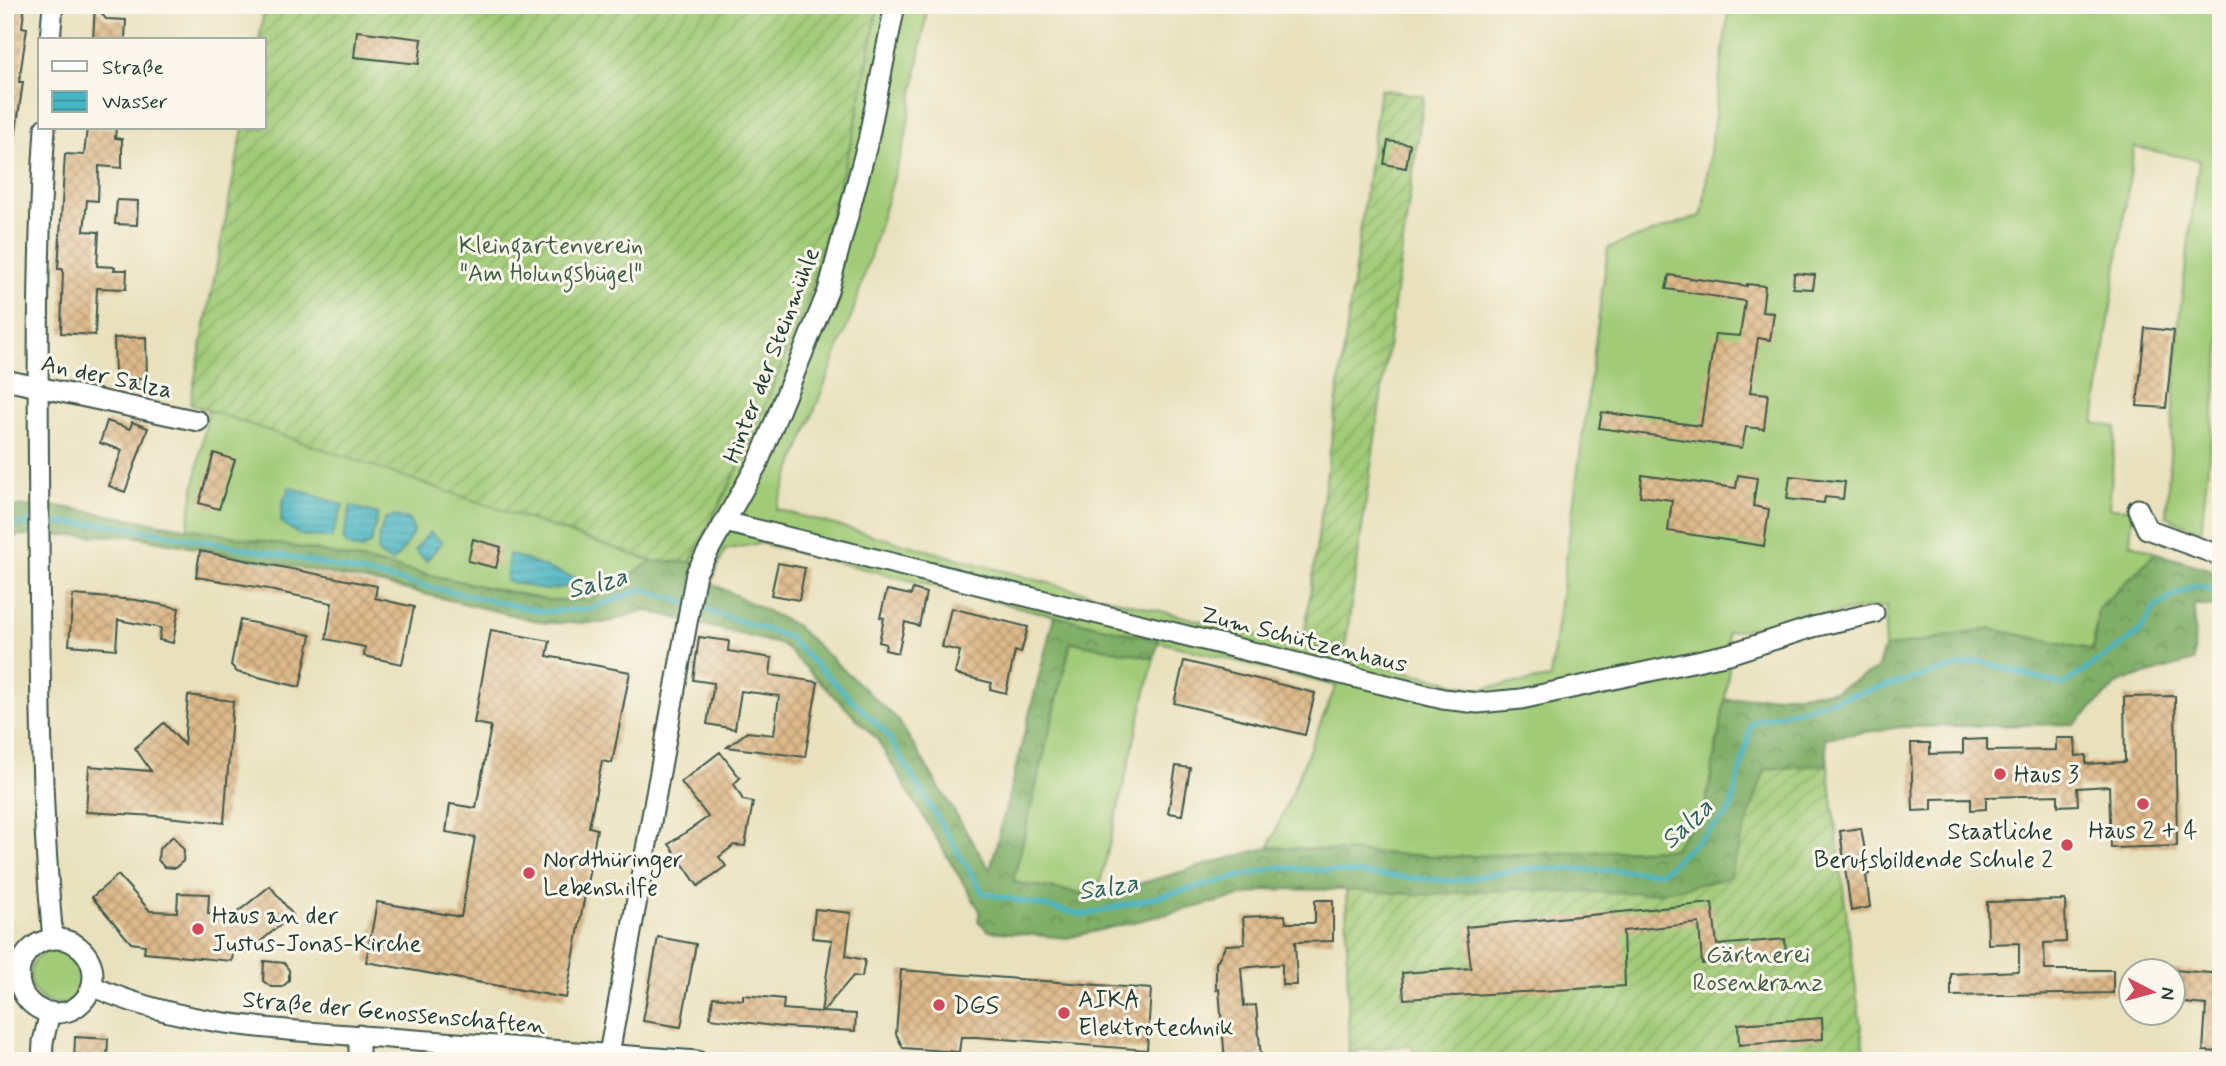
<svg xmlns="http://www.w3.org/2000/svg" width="2226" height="1066" font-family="Mynerve,sans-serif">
<defs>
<pattern id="forest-crowns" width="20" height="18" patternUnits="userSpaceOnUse" patternTransform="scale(1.75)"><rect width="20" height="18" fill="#80af68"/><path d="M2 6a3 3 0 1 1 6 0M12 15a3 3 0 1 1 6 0" fill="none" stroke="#689056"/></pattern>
<pattern id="garden-furrows" width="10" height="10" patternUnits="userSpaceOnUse" patternTransform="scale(1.75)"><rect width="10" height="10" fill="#a1cb77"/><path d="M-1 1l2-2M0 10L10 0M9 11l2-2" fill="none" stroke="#83a662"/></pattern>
<pattern id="water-rules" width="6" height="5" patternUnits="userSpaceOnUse" patternTransform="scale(1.75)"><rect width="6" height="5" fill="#47b5c3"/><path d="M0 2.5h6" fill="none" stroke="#3b949f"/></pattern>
<pattern id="building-cross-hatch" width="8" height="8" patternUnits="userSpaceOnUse" patternTransform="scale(1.75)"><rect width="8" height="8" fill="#dfba8a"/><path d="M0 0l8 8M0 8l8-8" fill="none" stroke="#b49872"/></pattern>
</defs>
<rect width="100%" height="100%" fill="#fbf7ec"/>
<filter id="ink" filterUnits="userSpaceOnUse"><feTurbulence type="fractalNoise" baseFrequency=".0143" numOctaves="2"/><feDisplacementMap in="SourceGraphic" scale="14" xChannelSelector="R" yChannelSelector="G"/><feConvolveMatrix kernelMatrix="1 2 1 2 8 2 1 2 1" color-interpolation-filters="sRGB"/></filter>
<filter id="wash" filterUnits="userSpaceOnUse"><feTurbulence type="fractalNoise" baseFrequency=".00686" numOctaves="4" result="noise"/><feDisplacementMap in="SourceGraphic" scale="28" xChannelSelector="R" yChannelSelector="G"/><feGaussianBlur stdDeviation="1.57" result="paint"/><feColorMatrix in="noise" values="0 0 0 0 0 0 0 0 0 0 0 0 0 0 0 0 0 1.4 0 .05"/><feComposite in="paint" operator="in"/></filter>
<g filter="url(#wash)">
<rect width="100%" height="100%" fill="#e9e1bd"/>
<!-- grass -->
<g fill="#a1cb77" stroke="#608456" stroke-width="2">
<path d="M878,5H928L905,141L854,309L776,509L1059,586L1478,689L1550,678L1608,248L1702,215L1729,5H2221V339L2201,533L2166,516L2179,320L2199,160L2134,147L2094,423L2116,427L2109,508L2133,509L2130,543L2156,553L2098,609L2093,650L1991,629L1884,648L1887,606L1849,611L1727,632L1729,667L1725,700L1705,808L1673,849L1449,857L1269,847L1336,686L760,543L725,550L715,573L690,562L747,450L808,299L855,127Z"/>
<path d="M208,409L652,561L590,600H546L313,550L187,529Z"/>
<path d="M1071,641L1154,658L1097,896L1013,882Z"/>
<circle cx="58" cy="976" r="28"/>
</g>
<!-- forest -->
<path fill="url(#forest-crowns)" stroke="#50764e" stroke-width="2" d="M57,506L313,550L547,600H590L652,561L690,562L715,573L711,583L795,625L898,720L990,870L1054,616L1159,640L1154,658L1071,642L1013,882L1096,896L1269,847L1449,857L1673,849L1705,808L1725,700L1835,691L1877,669L1884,648L1991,629L2093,650L2098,609L2156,553L2221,573V608L2195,604L2194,661L2120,682L2075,724L1901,727L1825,738L1828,765L1766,769L1729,878L1658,893L1561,892L1521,889L1421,895L1346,890L1271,889L1067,938L989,931L978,921L980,911L877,739L783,645L645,610L604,623H546L382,584L133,536L20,535L5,539V507Z"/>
<!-- garden -->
<g fill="url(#garden-furrows)" stroke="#608456" stroke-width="2">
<path d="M265,5H878L855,127L808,299L747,450L690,562L652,561L190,404L243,128H264V40H259Z"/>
<path d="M1380,89L1424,96L1344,655L1303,645Z"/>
<path d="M1828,765L1865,1061H1415L1412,1045L1355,1051V1061H1349L1346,890L1421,895L1521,889L1561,892L1658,893L1729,878L1765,769Z"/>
</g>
<!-- water -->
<g fill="url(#water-rules)" stroke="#33797c" stroke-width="2">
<path d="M290,487L343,505L331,538L299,535L281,522L282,504Z"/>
<path d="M351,506L378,514L371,543L361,550L348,546L343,539Z"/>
<path d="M392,516L408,519L414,530L405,547L392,563L378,553V539L385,519Z"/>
<path d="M430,532L442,542L426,561L415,550Z"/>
<path d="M509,554L577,579L573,586L545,590L506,581Z"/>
</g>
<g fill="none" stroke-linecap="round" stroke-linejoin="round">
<!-- stream -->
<g stroke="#47b5c3" stroke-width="5">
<path d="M43,523L108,524L270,553L545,612L589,609L644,589L788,637L886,733L983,893L1084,915L1278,867L1452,881L1532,868L1662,872L1730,812L1752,722L1978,661L2063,685L2138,634L2157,605L2196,585L2221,593"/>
<path d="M5,526L33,523"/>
</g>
</g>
<g id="blocks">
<!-- building -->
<g fill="url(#building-cross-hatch)">
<path d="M5,5H25L22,27L27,28L19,82H23L14,145H5Z"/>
<path d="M95,5L106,19L126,20L125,40H93Z"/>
<path d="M357,31L422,39L419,64L354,57Z"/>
<path d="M87,128H116L115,138L122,139V168L99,166L98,201L87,200L84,231L99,232L97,266L115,267L114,270H127L126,289L97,288L95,335L61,333L63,269H58L65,154L84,155Z"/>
<path d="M1388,141L1410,144L1406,168L1384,164Z"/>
<path d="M117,200L138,201L137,225L115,224Z"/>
<path d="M1794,273L1815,275L1813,289L1793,288Z"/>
<path d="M1669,275L1747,286V284L1765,286L1762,312L1774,313L1770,340L1758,338L1750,392L1768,394L1764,429L1746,427L1742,448L1599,428L1602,412L1701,426L1715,334L1740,336L1745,301L1666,289Z"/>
<path d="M2145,328L2174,331L2166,408L2137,406Z"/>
<path d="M146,337L147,378H138V384H123V377H115L114,338Z"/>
<path d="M107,421L130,429L132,422L148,428L125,492L109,486L122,450L100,443Z"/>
<path d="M214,453L235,460L219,509L199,503Z"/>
<path d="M1642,475L1736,488L1738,475L1757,478L1753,506L1769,509L1764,546L1668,531L1672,500L1640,496Z"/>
<path d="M1790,476L1845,482L1843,499L1825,497L1824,503L1787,499Z"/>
<path d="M473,539L501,547L496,568L468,561Z"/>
<path d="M200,551L377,586L375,598L414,607L402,664L364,656L365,647L326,639L332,603L269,590V589L196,577Z"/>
<path d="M778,563L805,568L799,600L771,595Z"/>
<path d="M913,589L926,593L919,626L905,622L898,653L885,650L886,644L879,642L884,618L880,617L887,590L911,595Z"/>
<path d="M73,595L136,600L179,608L173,643L159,640L161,628L118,620L116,649L69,645Z"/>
<path d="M951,608L1028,627L1021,653L1015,651L1006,693L990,689L992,683L955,674L960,651L942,647Z"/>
<path d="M240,620L311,635L300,687L237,672L231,665Z"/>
<path d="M491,630L550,641L547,656L630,672L612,763L602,761L589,827L597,829L566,998L366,962L377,902L461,917L475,837L446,832L450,804L476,808L491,726L474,723Z"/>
<path d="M699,637L729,641L728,651L772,658L770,675L818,682L805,757L727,747L747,732L774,735L779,696L741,691L735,729L707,724L714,683L693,680Z"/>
<path d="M1184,661L1315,693L1305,735L1174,703Z"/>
<path d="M188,695L233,701L224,823L157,816L86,812L89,766L151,771L135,748L164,723L184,745Z"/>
<path d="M2175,696L2177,846L2111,848L2109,786L2077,788L2078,805L2058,806V795L1986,797V809L1971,810V798L1932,799V810L1913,811L1911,743H1930V754L1963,753V740L1987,739V751L2056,750V738H2075L2076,756L2086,755V764L2125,762L2124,697Z"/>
<path d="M720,752L740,778L734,784L743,800L753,802L745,846L734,845L719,857L726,866L698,886L669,844L708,817L681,782Z"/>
<path d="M1176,766L1190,768L1182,815L1168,813Z"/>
<path d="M1861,828L1869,874L1866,875L1870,907L1851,911L1840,831Z"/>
<path d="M173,836L184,850L183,861L175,868L164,867L158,860L159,849Z"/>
<path d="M118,875L150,911L177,912L178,893L209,894L208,914L234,915L270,886L293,915L246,953L233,952L232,961L144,953L145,945L131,943L92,897Z"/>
<path d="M1315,900H1333V941L1295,942L1297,985H1282V964L1241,968L1244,1006L1256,1005L1261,1057L1225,1061L1219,989L1216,990V963L1226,945L1245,944L1243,917L1285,915L1286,923H1315Z"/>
<path d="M2065,900L2066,942L2044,943L2045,970H2113V993L1951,996V974L2019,971V943L1988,944L1987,902Z"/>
<path d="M1712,903L1717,945L1785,939L1786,957L1702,964L1699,923L1623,931L1625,986L1404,999L1402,973L1471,968L1466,927Z"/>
<path d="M815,909L851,913L846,956L865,960L862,977L853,976L822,1012L856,1014L855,1031L782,1027L710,1018L713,997L743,1000V995L784,999L783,1009L821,1012L832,940L812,938Z"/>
<path d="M658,937L696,944L681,1027L643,1021Z"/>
<path d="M264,961L284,963L289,970V981L282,987H271L263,981Z"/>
<path d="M901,970L1151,989L1147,1050L977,1037H961L959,1052L903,1048L896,1034Z"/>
<path d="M2174,970L2221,974V1052L2203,1051L2206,1005L2174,1002Z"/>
<path d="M1822,1018L1823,1039L1739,1045L1738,1024Z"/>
<path d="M75,1037L108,1039L107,1061H74Z"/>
</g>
</g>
</g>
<g filter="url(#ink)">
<use href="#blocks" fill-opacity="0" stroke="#3d5649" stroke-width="2"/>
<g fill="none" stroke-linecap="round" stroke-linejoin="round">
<defs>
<g id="minor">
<path d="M50,40L53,5"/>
<path d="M45,128C36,262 38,396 39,531C40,667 40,803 53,939"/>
<path d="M5,380L198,421"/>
<path d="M2138,509L2147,529L2221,556"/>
<path d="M725,522L1443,699L1478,703L1521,699L1729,654L1813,627L1874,613"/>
<circle cx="56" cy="976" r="37"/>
<path d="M92,986C185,1028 288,1030 389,1038C491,1045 594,1053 697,1061"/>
<path d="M359,1035V1061"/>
<path d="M609,1054L696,573L758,463L828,291L868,141L895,5"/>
<path d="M42,1061L43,1042L50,1012"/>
</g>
</defs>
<!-- minor casing -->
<use href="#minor" stroke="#3d5649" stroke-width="23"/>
<!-- minor -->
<use href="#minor" stroke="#fff" stroke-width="19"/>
</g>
</g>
<!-- markers -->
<g fill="#d1495b" stroke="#fbf7ec" stroke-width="2.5">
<circle cx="2000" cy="774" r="7"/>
<circle cx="2143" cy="804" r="7"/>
<circle cx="2067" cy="845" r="7"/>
<circle cx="529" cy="873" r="7"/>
<circle cx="198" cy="929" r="7"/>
<circle cx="939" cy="1005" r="7"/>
<circle cx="1064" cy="1013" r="7"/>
</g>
<g text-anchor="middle" stroke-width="6" stroke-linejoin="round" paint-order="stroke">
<!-- park labels -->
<g font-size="24" fill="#406045" stroke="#fbf7ec">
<text x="551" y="253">Kleingartenverein<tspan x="551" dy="28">"Am Holungsbügel"</tspan></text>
<text x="1758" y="962">Gärtnerei<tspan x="1758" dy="28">Rosenkranz</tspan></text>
</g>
<!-- street labels -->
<g font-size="24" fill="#1f3d34" stroke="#fbf7ec">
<text transform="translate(771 355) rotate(-69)" y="8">Hinter der Steinmühle</text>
<text transform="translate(107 376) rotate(12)" y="8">An der Salza</text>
<text transform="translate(1304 639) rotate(14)" y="8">Zum Schützenhaus</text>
<text transform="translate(394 1012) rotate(5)" y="8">Straße der Genossenschaften</text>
</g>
<!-- poi labels -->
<g font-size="24" fill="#1f3d34" stroke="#fbf7ec" text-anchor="start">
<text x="2014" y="782">Haus 3</text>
<text x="2143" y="838" text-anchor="middle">Haus 2 + 4</text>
<text x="2053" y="839" text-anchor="end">Staatliche<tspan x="2053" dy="28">Berufsbildende Schule 2</tspan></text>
<text x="543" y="867">Nordthüringer<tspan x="543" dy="28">Lebenshilfe</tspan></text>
<text x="212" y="923">Haus an der<tspan x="212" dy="28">Justus-Jonas-Kirche</tspan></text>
<text x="1078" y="1007">AIKA<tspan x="1078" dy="28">Elektrotechnik</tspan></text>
<text x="953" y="1013">DGS</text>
</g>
<!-- water labels -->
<g font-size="26" font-style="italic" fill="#2b615f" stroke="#fbf7ec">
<text transform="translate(597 582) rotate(-14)" y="9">Salza</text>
<text transform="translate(1686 823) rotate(-43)" y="9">Salza</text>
<text transform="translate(1108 886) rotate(-9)" y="9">Salza</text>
</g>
</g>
<!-- margin -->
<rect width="2226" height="1066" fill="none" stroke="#fbf7ec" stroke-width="28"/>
<!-- legend -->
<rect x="38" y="38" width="228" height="91" fill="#fbf7ec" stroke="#a3ada2" stroke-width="2"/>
<rect x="52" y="61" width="35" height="10" fill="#ffffff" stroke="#a3ada2" stroke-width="2"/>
<text x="102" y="74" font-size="21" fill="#1f3d34">Straße</text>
<rect x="52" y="91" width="35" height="21" fill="url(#water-rules)" stroke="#a3ada2" stroke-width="2"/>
<text x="102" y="108" font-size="21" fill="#1f3d34">Wasser</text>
<!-- north arrow -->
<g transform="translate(2152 992) rotate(96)"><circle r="33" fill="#fbf7ec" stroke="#a3ada2" stroke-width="2"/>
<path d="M0-5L12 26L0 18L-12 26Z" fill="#d1495b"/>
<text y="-10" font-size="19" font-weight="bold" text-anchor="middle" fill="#1f3d34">N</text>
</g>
</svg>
